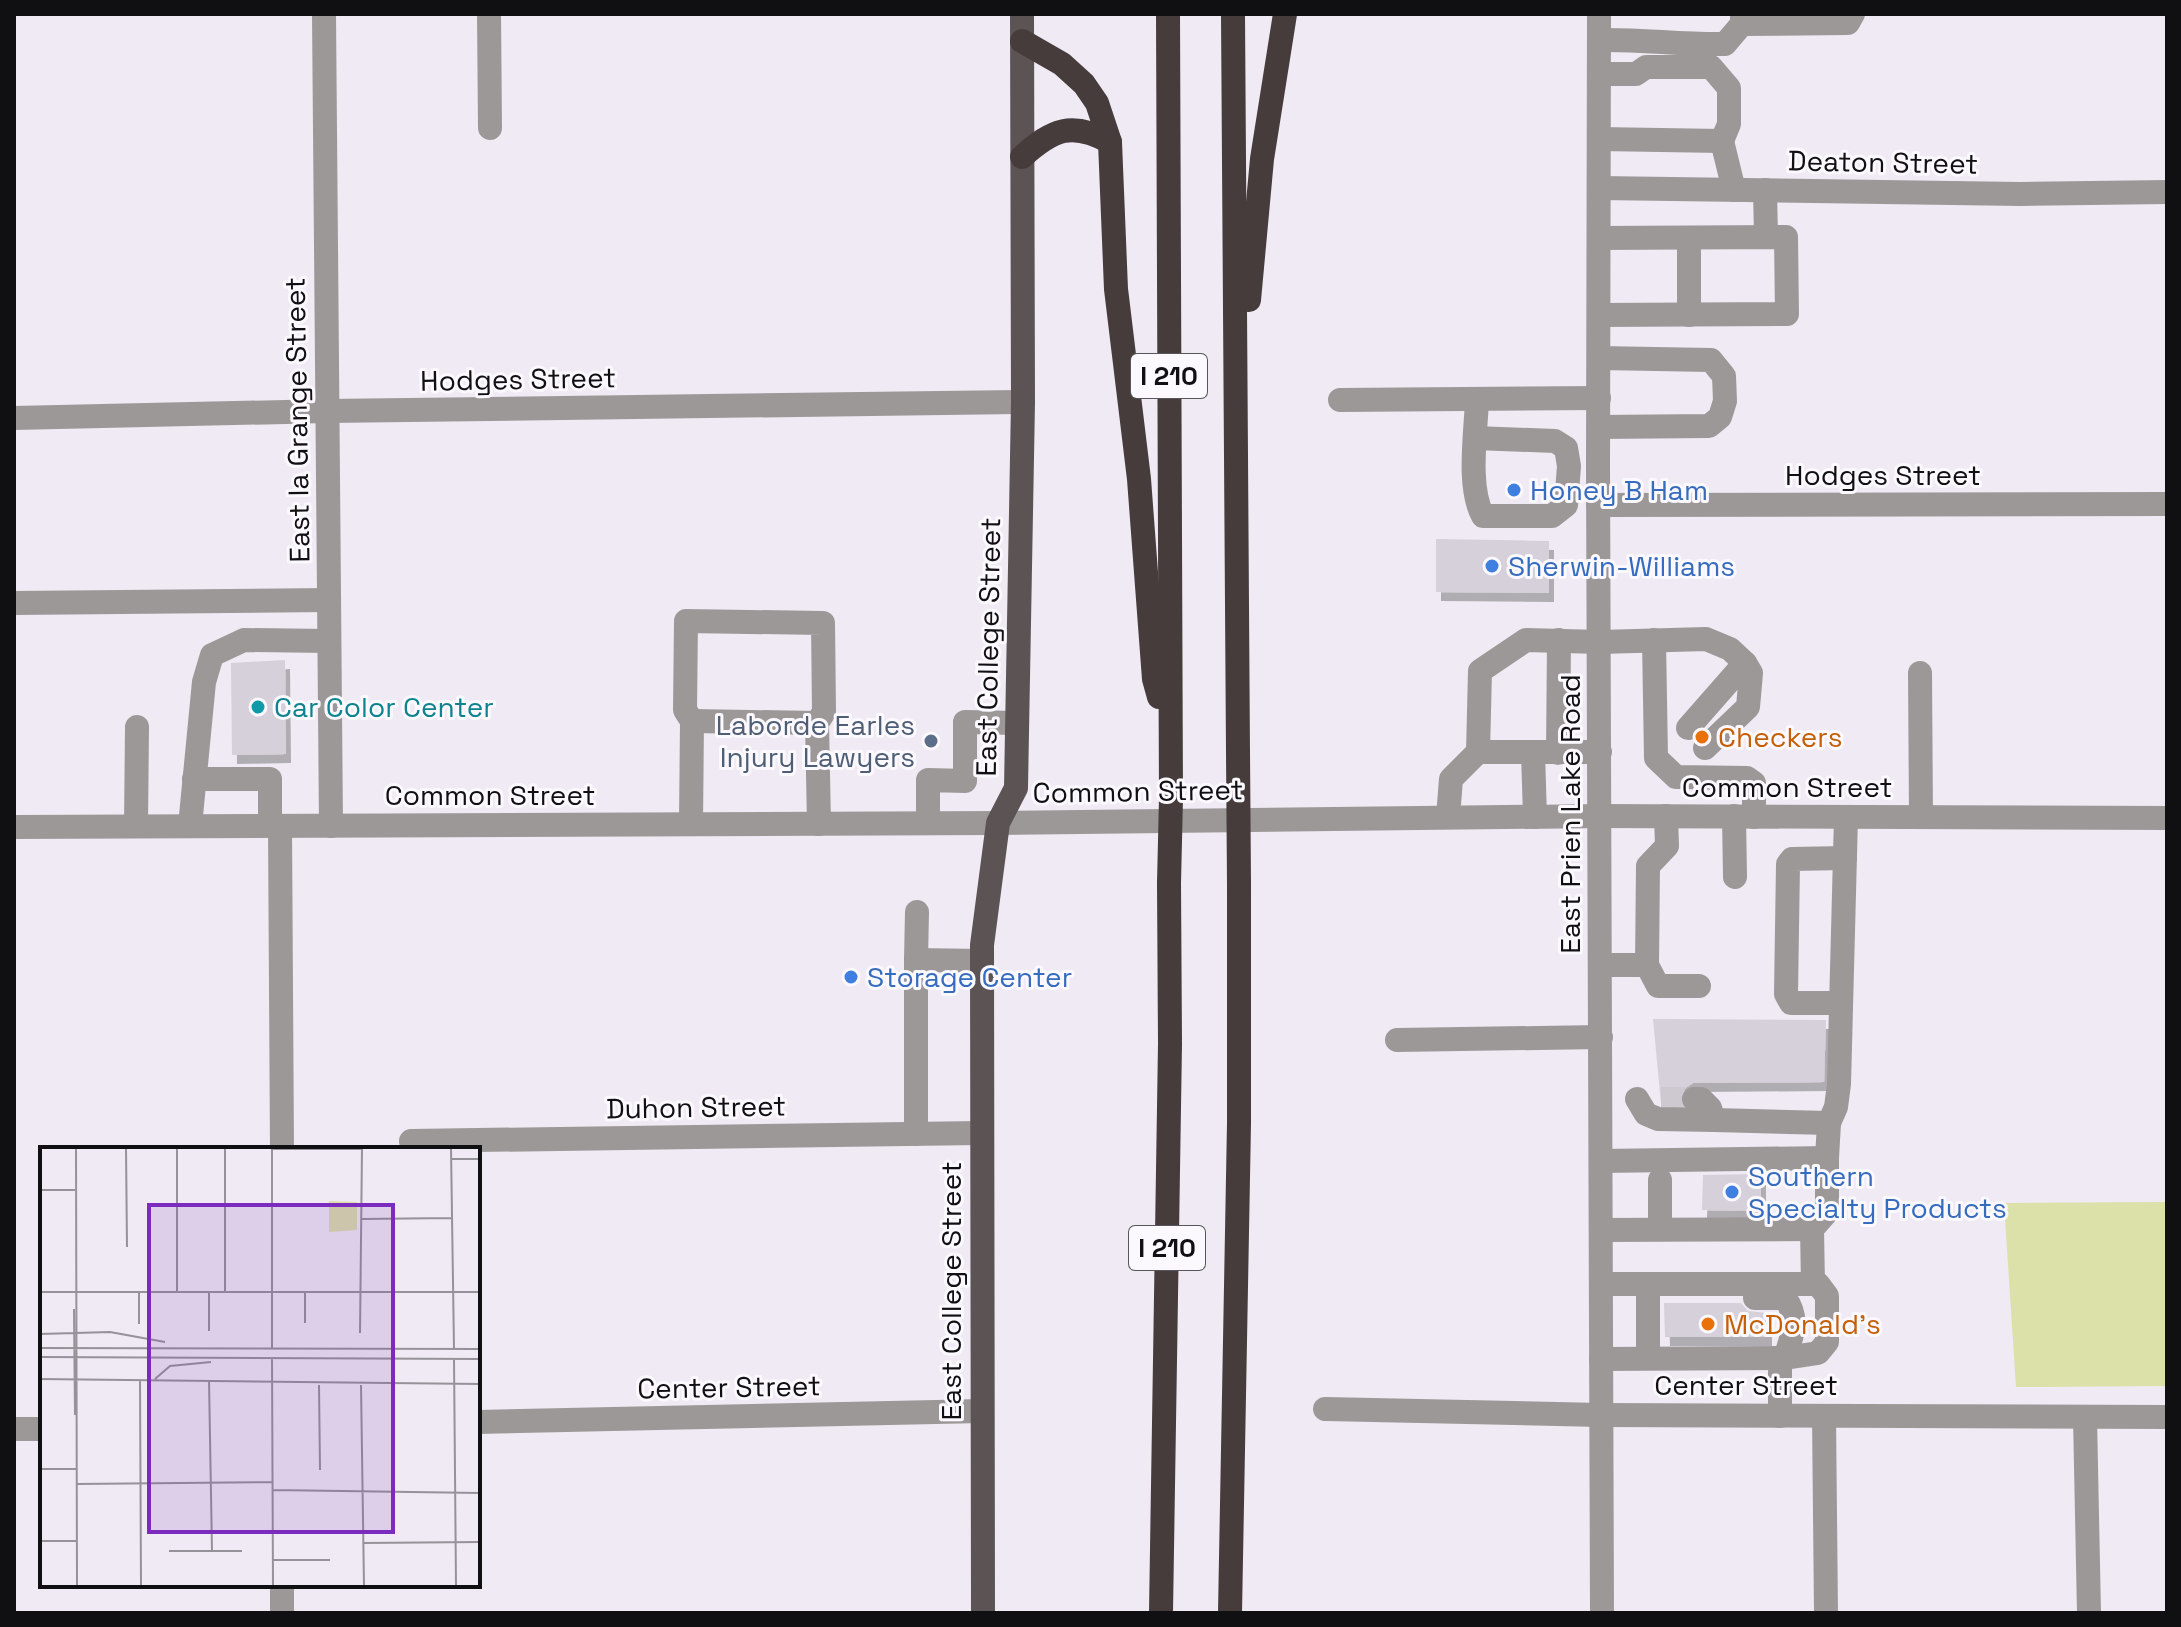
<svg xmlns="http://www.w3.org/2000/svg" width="2181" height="1627" font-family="'Space Grotesk',sans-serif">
<defs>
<filter id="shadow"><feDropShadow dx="5" dy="9" stdDeviation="0" flood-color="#0004"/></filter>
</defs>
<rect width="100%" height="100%" fill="#efeaf3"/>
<!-- green -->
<path fill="#dce0a9" d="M2167,1202V1386L2016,1387L2004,1203Z"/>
<!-- building -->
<g fill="#d5d0d9" filter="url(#shadow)">
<path d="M1436,539L1549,541V593L1436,592Z"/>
<path d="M285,660L286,754L232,755L231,663Z"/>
<path d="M1653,1019L1826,1020L1824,1082L1693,1083L1681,1091L1680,1104H1661Z"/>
<path d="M1761,1174V1211L1702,1210L1703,1175Z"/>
<path d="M1664,1303H1741L1748,1311L1767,1313V1337H1665Z"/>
</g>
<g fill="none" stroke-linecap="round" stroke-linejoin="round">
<!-- minor-tunnel -->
<path stroke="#cec9d1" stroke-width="24" stroke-dasharray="24 12" stroke-linecap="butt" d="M1661,1099H1694"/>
<!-- minor -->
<g stroke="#9d9898" stroke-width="24">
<path d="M324,14L331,826"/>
<path d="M489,14L490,128"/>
<path d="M1599,14L1598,465L1602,1613"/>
<path d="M1742,24L1848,23L1853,14"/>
<path d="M1599,40C1642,39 1682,45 1725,44L1742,24V14"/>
<path d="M1599,74H1636L1646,67H1711L1729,88V124L1722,141L1599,139"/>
<path d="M1722,141L1734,190"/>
<path d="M1599,188L2021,194L2167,192"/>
<path d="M1765,190L1766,237"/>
<path d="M1599,315L1787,314L1786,237L1599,238"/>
<path d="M1689,315V238"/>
<path d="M1599,358L1711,360L1724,376L1725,401L1720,417L1709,426L1599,427"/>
<path d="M1340,400L1599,398"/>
<path d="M14,418L327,411L1023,402"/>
<path d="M1475,438L1555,441L1566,448L1569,466L1566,505L1552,516H1483C1467,487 1476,432 1477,399"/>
<path d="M1598,505L2167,504"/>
<path d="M14,603L329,600"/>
<path d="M1654,640L1656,758L1676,777L1747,778L1754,783V817"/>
<path d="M1920,673L1921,817"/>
<path d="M692,721L817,723L819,824"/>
<path d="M1688,728L1745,663"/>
<path d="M1600,752H1478L1480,671L1526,640L1600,642L1706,639L1730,649L1745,663L1751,673L1748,707L1705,748"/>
<path d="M1533,753L1535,817"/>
<path d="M1558,753L1559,640"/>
<path d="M194,779H270V826"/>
<path d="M1734,816L1735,877"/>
<path d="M1448,817L1451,779L1478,752"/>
<path d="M928,823V780L965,781V722L1017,723"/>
<path d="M691,824L692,721L685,710L686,621L823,623L824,712L817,723"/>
<path d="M136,826L137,727"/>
<path d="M190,826L204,682L212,655L244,640L329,641"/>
<path d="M280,826L282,1149"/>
<path d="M14,827L998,823L1601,816L2167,818"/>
<path d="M916,960L917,912"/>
<path d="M1601,965H1647L1648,866L1667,846L1666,816"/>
<path d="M1647,965L1658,986H1699"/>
<path d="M1841,1003H1791L1786,994L1788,864L1792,859L1845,858"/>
<path d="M1397,1040L1601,1037"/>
<path d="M1637,1099L1646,1114L1658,1119L1714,1120"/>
<path d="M1694,1099H1701L1710,1108L1714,1120L1829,1123"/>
<path d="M916,1134V960L982,961"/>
<path d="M411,1141L980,1133"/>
<path d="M1827,1158L1829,1123L1836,1107L1839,1084L1846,817"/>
<path d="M1601,1161L1827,1158V1212L1812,1229L1813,1284"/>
<path d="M1660,1180V1229"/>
<path d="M1601,1230L1812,1229"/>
<path d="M1601,1284H1818L1827,1296V1342L1818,1353L1785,1358L1601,1359"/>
<path d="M1648,1284V1358"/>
<path d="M1755,1298H1785C1800,1319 1792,1336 1785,1358"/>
<path d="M1325,1409L1601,1415L2167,1417"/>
<path d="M1780,1416V1358"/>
<path d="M1824,1416L1826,1613"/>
<path d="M2085,1417L2089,1613"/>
<path d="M478,1422L982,1411"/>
<path d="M14,1429H42"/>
<path d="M282,1613V1585"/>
</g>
<!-- major -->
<path stroke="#5c5454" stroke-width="24" d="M983,1613L982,945L998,823L1016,788L1023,402L1022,14"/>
<!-- highway -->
<g stroke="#463c3c" stroke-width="24">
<path d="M1168,14L1171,798"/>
<path d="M1233,14L1238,752"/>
<path d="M1022,41L1062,64L1084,84L1097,103L1110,142L1116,289L1139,479L1154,679L1159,697"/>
<path d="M1022,157C1053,129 1072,121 1110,142"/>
<path d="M1249,300L1262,159L1285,14"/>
<path d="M1161,1613L1170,1044L1169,883"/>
<path d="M1230,1613L1239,1123V884"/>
</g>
<!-- highway-bridge -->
<g stroke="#463c3c" stroke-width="24">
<path d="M1238,752L1239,884"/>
<path d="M1169,883L1171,798"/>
</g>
</g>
<!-- markers -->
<g fill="#3f7fe0" stroke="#fbf8fe" stroke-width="3">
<circle cx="1514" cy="490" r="8"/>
<circle cx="1492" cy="566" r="8"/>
<circle cx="851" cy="977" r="8"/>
<circle cx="1732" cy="1192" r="8"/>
</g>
<circle fill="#0f9aa8" stroke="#fbf8fe" stroke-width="3" cx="258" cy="707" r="8"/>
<g fill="#e8710a" stroke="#fbf8fe" stroke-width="3">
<circle cx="1702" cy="737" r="8"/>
<circle cx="1708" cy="1324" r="8"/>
</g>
<circle fill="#5c6f8a" stroke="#fbf8fe" stroke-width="3" cx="931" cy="741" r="8"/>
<g text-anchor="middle" stroke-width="6" stroke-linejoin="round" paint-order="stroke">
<!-- shield labels -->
<g fill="#fbf8fe" stroke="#565559" stroke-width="2">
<rect x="1131" y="354" width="76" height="44" rx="6"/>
<rect x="1129" y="1226" width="76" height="44" rx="6"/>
</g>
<g font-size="26" font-weight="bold" fill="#100f12">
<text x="1169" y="385">I 210</text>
<text x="1167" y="1257">I 210</text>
</g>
<!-- street labels -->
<g font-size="28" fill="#100f12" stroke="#fbf8fe">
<text transform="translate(1883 162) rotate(1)" y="10">Deaton Street</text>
<text transform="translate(518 379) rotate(-1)" y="10">Hodges Street</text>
<text transform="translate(297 420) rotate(-91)" y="10">East la Grange Street</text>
<text x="1883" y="485">Hodges Street</text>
<text transform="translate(988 647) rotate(-89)" y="10">East College Street</text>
<text x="1787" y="797">Common Street</text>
<text transform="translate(1138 791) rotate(-1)" y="10">Common Street</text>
<text x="490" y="805">Common Street</text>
<text transform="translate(1570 814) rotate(-90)" y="10">East Prien Lake Road</text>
<text transform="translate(696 1107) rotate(-1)" y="10">Duhon Street</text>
<text transform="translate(951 1291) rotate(-90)" y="10">East College Street</text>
<text x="1746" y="1395">Center Street</text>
<text transform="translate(729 1387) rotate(-1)" y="10">Center Street</text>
</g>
<!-- shop labels -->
<g font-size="28" fill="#366cbe" stroke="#fbf8fe" text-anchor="start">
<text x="1530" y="500">Honey B Ham</text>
<text x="1508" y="576">Sherwin-Williams</text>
<text x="867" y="987">Storage Center</text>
<text x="1748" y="1186">Southern<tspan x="1748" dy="32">Specialty Products</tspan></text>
</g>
<!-- culture labels -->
<g font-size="28" fill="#0d838f" stroke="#fbf8fe" text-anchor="start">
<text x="274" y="717">Car Color Center</text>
</g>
<!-- service labels -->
<g font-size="28" fill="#4e5e75" stroke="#fbf8fe" text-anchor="end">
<text x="915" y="735">Laborde Earles<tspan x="915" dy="32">Injury Lawyers</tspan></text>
</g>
<!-- food labels -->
<g font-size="28" fill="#c56008" stroke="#fbf8fe" text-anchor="start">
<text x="1718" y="747">Checkers</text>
<text x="1724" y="1334">McDonald's</text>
</g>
</g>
<!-- overview -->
<g transform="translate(40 1147)">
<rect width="440" height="440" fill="#efeaf3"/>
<path d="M289,54L317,55V83L289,85Z" fill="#dce0a9"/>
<path fill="none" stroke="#969299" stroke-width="2" d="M36,1L37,439M86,1L87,100M185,1V145M232,1V202M411,1L414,202M232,2H322M412,12H440M0,43H35M322,72L412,71M0,145H440M99,145V177M137,145V1M169,145V184M265,145V176M34,162L35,268M320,186L322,1M0,187L70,185L125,195M0,201L440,202M0,210L440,212M232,212L233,439M414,212L416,439M0,232L440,237M115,232L130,219L171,215M100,233L101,439M169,233L172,404M279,238L280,323M321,238L324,439M0,322H36M37,337L233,335M233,343L440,346M0,394H36M323,396L440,395M129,404H202M233,413H290"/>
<path fill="#7b2cbf" fill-opacity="0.15" stroke="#7b2cbf" stroke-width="4" d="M109,58H353V385H109Z"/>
<rect width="440" height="440" fill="none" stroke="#100f12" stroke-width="4"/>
</g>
<!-- border -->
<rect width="2181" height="1627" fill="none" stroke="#100f12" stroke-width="32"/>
</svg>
